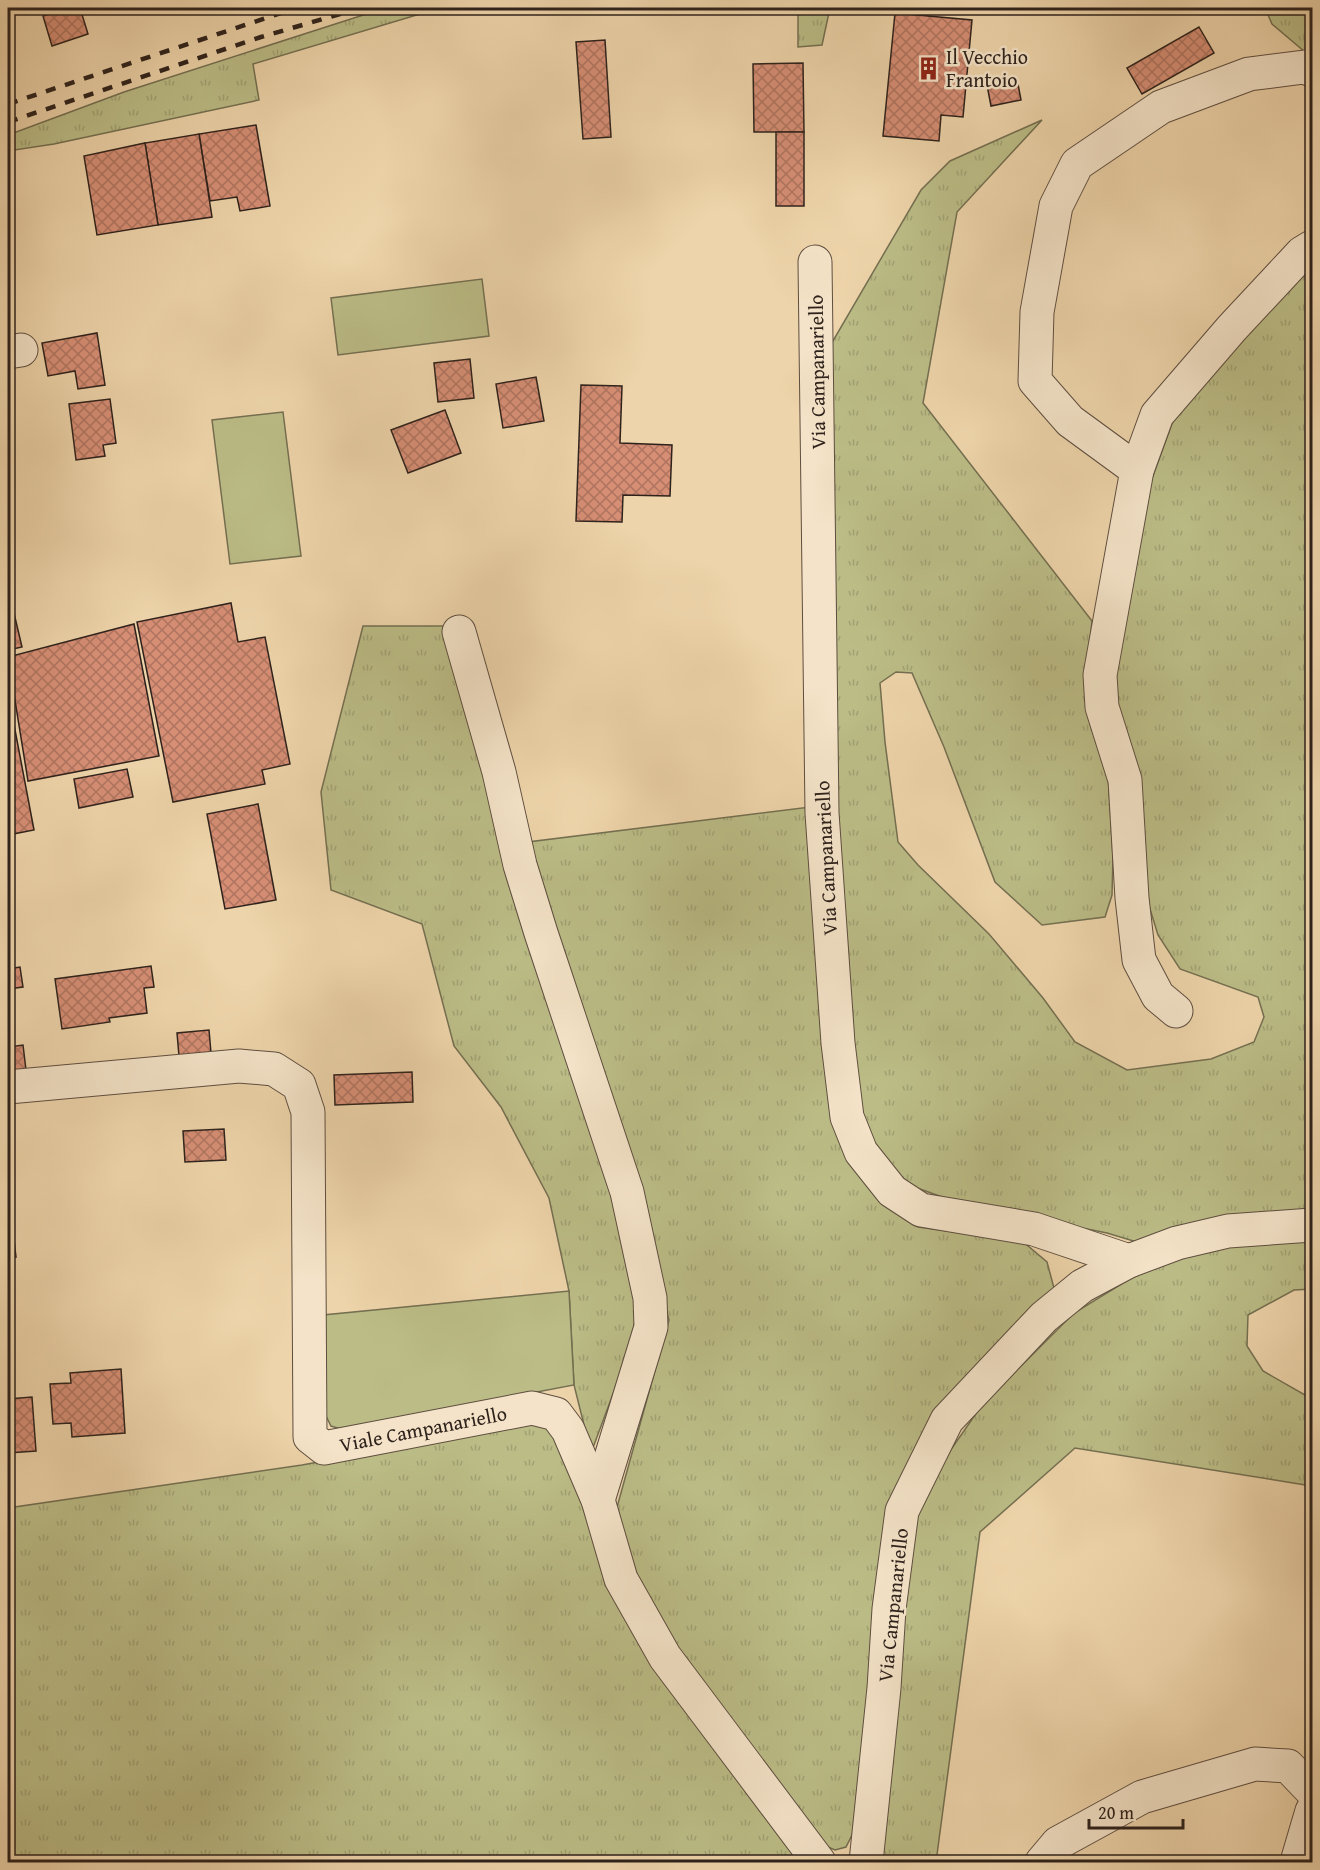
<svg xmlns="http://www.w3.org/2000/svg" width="1320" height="1870" font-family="'Gentium Book Plus',serif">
<defs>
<pattern id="grass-tufts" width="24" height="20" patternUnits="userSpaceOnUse" patternTransform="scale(1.5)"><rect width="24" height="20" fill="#bbbc86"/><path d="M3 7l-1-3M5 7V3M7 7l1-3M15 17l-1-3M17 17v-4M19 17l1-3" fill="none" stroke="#a1a173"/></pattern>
<pattern id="building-cross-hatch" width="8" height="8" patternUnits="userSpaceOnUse" patternTransform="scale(1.5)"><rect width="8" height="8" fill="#d68e75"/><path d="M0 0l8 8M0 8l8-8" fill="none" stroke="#ae745f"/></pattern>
</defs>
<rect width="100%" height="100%" fill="#eed4aa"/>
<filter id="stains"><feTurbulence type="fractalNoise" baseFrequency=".00333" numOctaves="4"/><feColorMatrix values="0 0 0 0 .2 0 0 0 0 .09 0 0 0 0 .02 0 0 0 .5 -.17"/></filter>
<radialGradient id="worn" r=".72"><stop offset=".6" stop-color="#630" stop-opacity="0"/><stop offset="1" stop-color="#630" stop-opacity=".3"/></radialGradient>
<!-- grass -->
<g fill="url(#grass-tufts)" stroke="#746f51" stroke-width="1.5">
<path d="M385,8H440L253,64L259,100L54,144L8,151V135L124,92Z"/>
<path d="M798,8H830L822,45L798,47Z"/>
<path d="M1265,8H1312V58L1272,24Z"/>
<path d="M1042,120L957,212L923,403L1092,621L1085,700L1107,758L1113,856L1112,895L1105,917L1042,925L995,882L944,747L912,673L896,672L880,683L885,742L898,842L918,865L989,934L1043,998L1075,1042L1127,1070L1211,1059L1254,1042L1264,1017L1258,997L1180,969L1158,935L1142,883L1110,705L1145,498L1173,421L1226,352L1312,266V1213L1140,1243L1107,1233L962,1204L900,1182L871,1154L861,1116L839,922L830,346L921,190L950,161Z"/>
<path d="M363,626H449L626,1243L636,1308L632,1343L591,1453L574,1385L569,1291L549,1198L501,1107L454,1046L422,924L331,890L321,792Z"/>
<path d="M810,807L829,1079L882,1204L918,1227L1022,1241L1047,1262L1054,1288L930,1430L853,1833L846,1847L835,1850L821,1844L656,1617L628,1567L614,1518L669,1320L635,1186L528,842Z"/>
<path d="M1312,1234V1289L1294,1290L1248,1315L1247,1346L1263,1371L1312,1399V1486L1075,1448L980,1532L936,1862H878L902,1583L922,1491L982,1405L1074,1313L1151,1266L1222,1244Z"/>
<path d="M531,1423L549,1428L568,1452L614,1590L801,1862H8V1508L302,1465Z"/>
</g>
<!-- pitch -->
<g fill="#bbbc86" stroke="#746f51" stroke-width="1.5">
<path d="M482,279L489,336L338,355L331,298Z"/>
<path d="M283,412L301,556L230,564L212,420Z"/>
<path d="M569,1291L574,1385L341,1429L331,1426L324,1412L323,1315Z"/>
</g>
<!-- building -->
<g fill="url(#building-cross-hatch)" stroke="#2e221c" stroke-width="1.5">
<path d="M68,8H80L88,34L52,46L43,16Z"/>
<path d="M895,13L972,20L963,117L941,115L939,141L883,136Z"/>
<path d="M1199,27L1214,53L1142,94L1127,68Z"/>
<path d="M605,40L611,137L583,139L576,42Z"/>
<path d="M803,63L804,132H754L753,64Z"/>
<path d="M1017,79L1021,100L991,106L987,85Z"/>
<path d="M256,125L270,206L240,211L237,197L210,201L199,134Z"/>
<rect x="776" y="132" width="28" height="74"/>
<path d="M199,134L212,217L158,225L145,143Z"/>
<path d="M145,143L158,225L97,235L84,156Z"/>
<path d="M97,333L105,385L78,389L75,371L48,376L42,343Z"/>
<path d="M470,359L474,398L438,402L434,363Z"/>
<path d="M536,377L544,421L503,428L496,384Z"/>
<path d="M581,385L622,386L620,443L672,445L670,496L623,495L622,522L576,521Z"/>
<path d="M110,399L116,443L103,445L105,456L76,460L69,404Z"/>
<path d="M445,410L461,453L408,473L391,430Z"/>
<path d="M231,603L238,642L265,637L290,764L262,770L265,784L173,802L137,622Z"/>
<path d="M13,609L22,647L8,650V610Z"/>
<path d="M134,624L159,756L28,781L8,657Z"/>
<path d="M8,693L34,830L8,835Z"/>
<path d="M127,769L133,797L79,808L74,779Z"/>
<path d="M258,804L276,900L225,909L207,814Z"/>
<path d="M151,966L154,987L144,988L147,1013L109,1018L110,1022L62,1029L55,979Z"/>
<path d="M20,967L23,987L8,989V969Z"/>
<path d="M209,1030L211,1053L179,1056L177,1033Z"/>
<path d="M8,1034L9,1047L23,1045L26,1070L8,1072Z"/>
<path d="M412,1072L413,1102L335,1105L334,1075Z"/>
<path d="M224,1129L226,1160L185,1162L183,1131Z"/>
<path d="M8,1223H12L16,1257L8,1258Z"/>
<path d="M121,1369L125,1433L72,1437L71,1423L53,1424L50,1384L71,1383L70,1373Z"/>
<path d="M32,1397L36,1451L8,1453V1399Z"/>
</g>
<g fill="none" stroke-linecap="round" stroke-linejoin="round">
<defs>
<g id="minor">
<path d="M815,262L822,813L838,1043L847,1117L861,1152L892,1191L921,1210L1034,1229L1129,1261"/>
<path d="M8,352L21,350"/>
<path d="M1137,470L1070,421L1035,381L1037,312L1056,206L1077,164L1161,107L1249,74L1304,67L1312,70"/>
<path d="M459,632L499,772L520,865L541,933L627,1192L650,1298L651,1327L598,1500"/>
<path d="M1176,1011L1158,996L1139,960L1132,898L1125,780L1102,707L1100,675L1137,470L1157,415L1232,328L1302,253L1312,247"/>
<path d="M8,1087L239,1066L274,1069L299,1085L308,1112L310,1437L324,1448L532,1408L556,1414L568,1430L598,1500L621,1579L665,1657L819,1862"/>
<path d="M866,1862L884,1688L889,1609L902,1511L947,1420L1044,1317L1082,1286L1129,1261L1177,1243L1228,1231L1312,1225"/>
<path d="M1042,1862L1058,1843L1142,1797L1255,1764L1288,1766L1312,1791"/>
<path d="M1297,1862L1312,1811"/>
</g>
</defs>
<!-- minor casing -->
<use href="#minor" stroke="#5e4e40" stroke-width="35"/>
<!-- minor -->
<use href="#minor" stroke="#f4e3c8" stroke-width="33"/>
<!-- rail -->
<g stroke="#2e221c" stroke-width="4.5" stroke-dasharray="10 10" stroke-linecap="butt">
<path d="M8,104L296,8"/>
<path d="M8,122L261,37L361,8"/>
</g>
</g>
<!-- icons -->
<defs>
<symbol id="building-bare" viewBox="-9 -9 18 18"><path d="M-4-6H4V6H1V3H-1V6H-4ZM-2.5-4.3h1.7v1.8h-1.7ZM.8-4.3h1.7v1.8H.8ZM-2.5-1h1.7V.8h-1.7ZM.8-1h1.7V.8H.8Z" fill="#8f2418" stroke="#f4e3c8" stroke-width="2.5" paint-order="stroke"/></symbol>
</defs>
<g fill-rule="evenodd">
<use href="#building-bare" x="912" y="52" width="33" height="33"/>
</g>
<g text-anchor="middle" stroke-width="5" stroke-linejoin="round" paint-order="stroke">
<!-- poi labels -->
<g font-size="20" fill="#2e221c" stroke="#f4e3c8" text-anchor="start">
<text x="946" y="64">Il Vecchio<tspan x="946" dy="23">Frantoio</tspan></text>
</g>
<!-- street labels -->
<g font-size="20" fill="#2e221c" stroke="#f4e3c8">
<text transform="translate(817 372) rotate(-91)" y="7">Via Campanariello</text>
<text transform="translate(826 858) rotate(-93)" y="7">Via Campanariello</text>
<text transform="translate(423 1429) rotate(-11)" y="7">Viale Campanariello</text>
<text transform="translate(893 1605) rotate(-84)" y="7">Via Campanariello</text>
</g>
</g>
<!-- margin -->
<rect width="1320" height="1870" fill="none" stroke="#eed4aa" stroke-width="30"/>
<rect x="9" y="9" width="1302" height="1852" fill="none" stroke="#2e221c" stroke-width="3"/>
<rect x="15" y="15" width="1290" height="1840" fill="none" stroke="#2e221c" stroke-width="1.5"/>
<!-- scale -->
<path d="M1089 1819v9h94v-9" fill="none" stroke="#2e221c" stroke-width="3"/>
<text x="1098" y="1819" font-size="18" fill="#2e221c" stroke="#f4e3c8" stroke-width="4.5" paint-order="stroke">20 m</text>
<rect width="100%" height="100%" filter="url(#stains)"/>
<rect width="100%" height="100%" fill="url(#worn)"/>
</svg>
